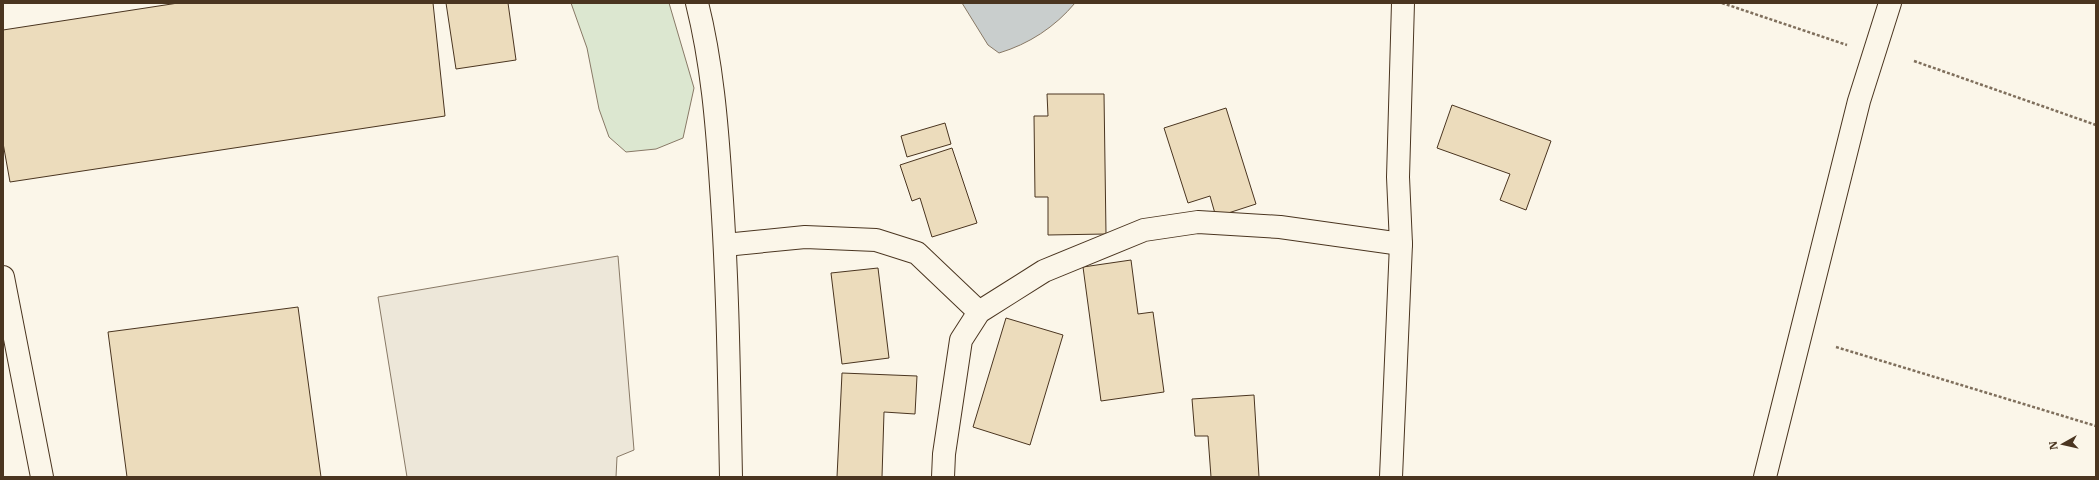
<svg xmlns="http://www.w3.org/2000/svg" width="2099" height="480" font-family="'IBM Plex Serif',serif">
<rect width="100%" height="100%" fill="#fbf6e9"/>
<!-- green -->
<path fill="#dce7d0" stroke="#887966" d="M571,3H669L694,88L683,138L656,149L626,152L609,137L599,109L587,48Z"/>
<!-- parking -->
<path fill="#ede7d9" stroke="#887966" d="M618,256L634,450L617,457L616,477H407L378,297Z"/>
<!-- water -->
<path fill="#c9cecd" stroke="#887966" d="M962,3H1075C1055,27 1029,44 999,53L988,45Z"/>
<!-- building -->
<g fill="#ecdcbc" stroke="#4a3520">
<path d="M178,3H433L445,116L10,182L3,143V30Z"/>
<path d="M446,3H508L516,60L456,69Z"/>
<path d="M1047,94H1104L1106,234L1048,235V197H1035L1034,116H1048Z"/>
<path d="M1452,105L1551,141L1526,210L1500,200L1510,174L1437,148Z"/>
<path d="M1226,108L1256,204L1216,217L1210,196L1188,203L1164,128Z"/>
<path d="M945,123L951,144L907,157L901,136Z"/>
<path d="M952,148L977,223L932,237L920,198L912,201L900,165Z"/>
<path d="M1131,260L1138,314L1153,312L1164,392L1101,401L1083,267Z"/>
<path d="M878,268L889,358L842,364L831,273Z"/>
<path d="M298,307L321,477H127L108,332Z"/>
<path d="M1006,318L1063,335L1030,445L973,427Z"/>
<path d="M842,373L917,376L915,414L884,412L882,477H837Z"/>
<path d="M1254,395L1259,477H1211L1208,436H1195L1192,399Z"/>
</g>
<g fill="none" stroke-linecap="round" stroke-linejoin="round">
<defs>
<g id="minor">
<path d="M697,3C712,63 717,124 721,186C728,283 729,380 731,477"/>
<path d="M725,245L805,237L876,240L917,253L979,312"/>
<path d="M3,277L42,477"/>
<path d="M943,477L944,454L961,340L979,312L1044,271L1144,230L1198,222L1280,227L1401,244"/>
<path d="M1391,477L1401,244L1398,177L1403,3"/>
<path d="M1765,477L1859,101L1890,3"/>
</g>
</defs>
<!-- minor casing -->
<use href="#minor" stroke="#4a3520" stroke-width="24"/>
<!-- path -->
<g stroke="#7f6f5c" stroke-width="2.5" stroke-dasharray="3 2" stroke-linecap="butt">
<path d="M1722,3L1847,45"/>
<path d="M1914,61L2096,125"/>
<path d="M1836,347L2096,426"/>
</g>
<!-- minor -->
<use href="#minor" stroke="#fbf6e9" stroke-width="22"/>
</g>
<!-- border -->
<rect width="2099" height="480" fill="none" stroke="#4a3520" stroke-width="8"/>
<!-- north arrow -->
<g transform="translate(2063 444) rotate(262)" stroke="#fbf6e9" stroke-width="3" paint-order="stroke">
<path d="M0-3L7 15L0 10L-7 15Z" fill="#4a3520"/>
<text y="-6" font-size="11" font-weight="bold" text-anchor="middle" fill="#4a3520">N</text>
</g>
</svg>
